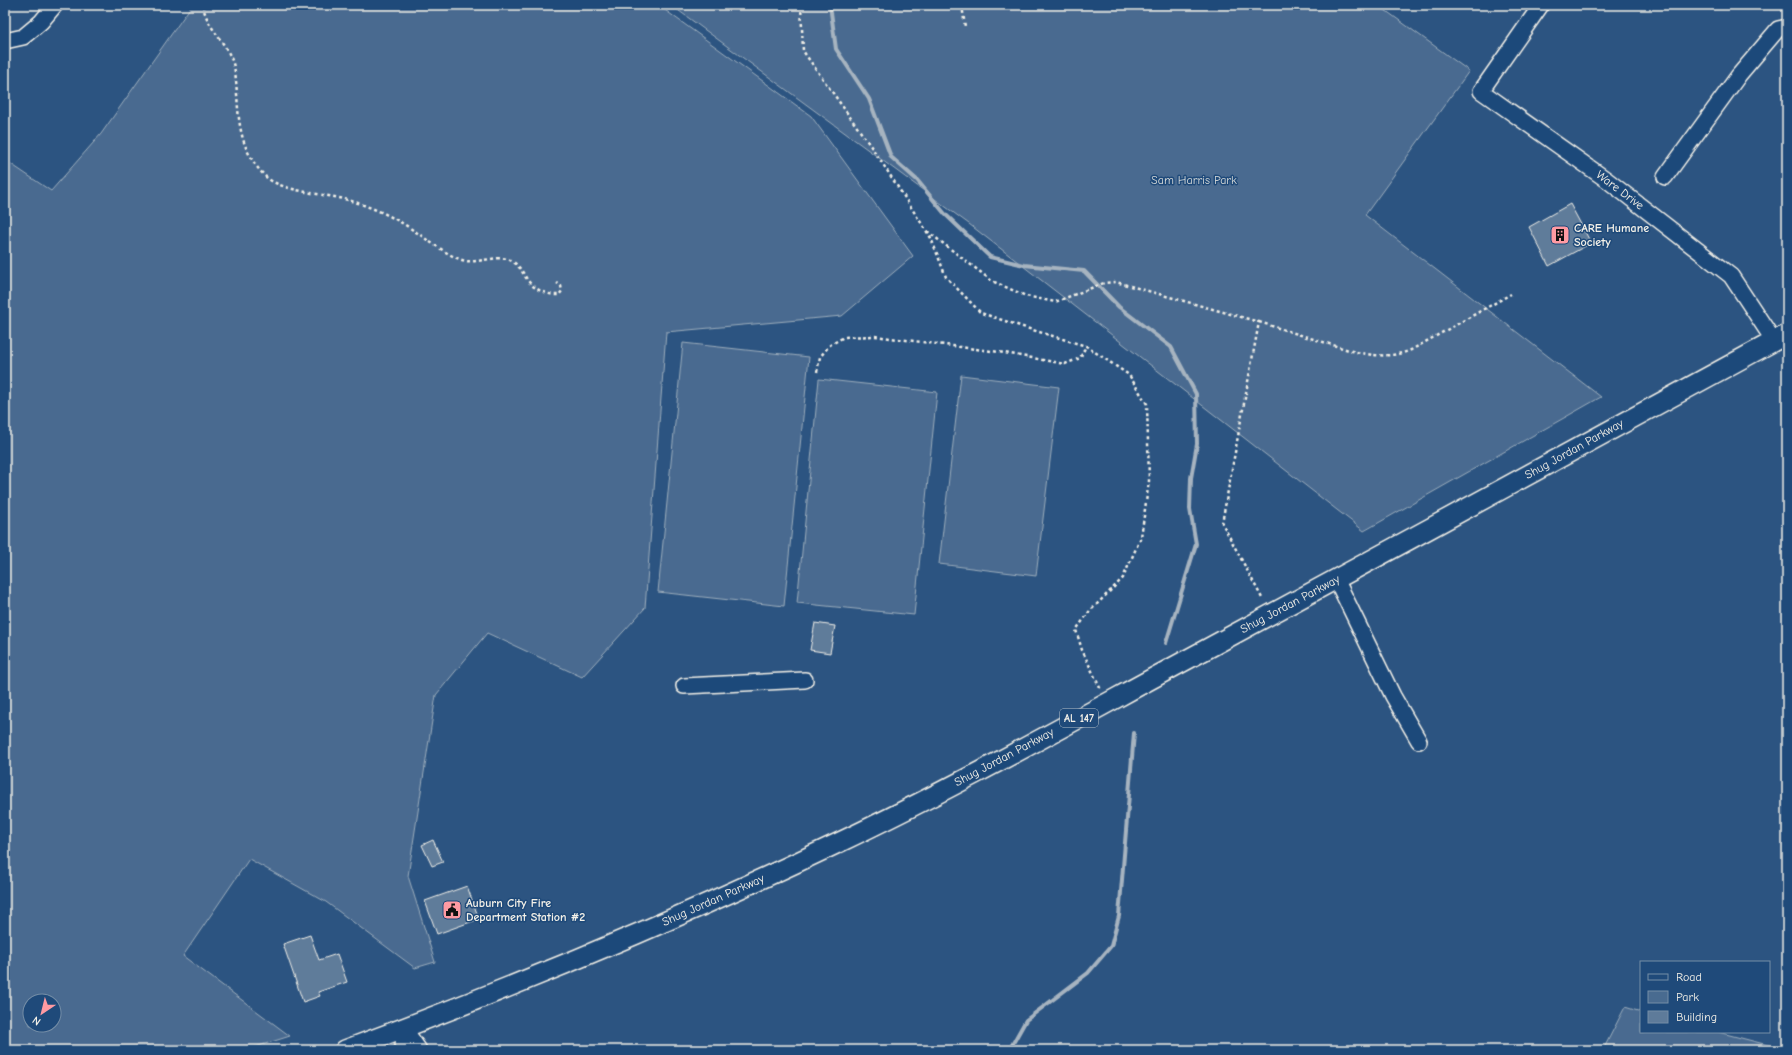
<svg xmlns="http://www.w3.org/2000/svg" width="1792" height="1055" font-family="'Comic Neue',sans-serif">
<rect width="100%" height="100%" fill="#2c5481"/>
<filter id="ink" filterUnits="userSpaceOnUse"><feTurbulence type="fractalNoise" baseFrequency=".025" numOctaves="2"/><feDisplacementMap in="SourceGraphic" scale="8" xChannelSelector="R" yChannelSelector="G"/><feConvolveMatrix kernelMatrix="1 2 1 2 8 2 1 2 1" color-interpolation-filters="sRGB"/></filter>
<g filter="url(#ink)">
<!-- green -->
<g fill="#496b90" stroke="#9eaebc" fill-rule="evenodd">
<path d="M192,5H658L811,116L913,256L842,316L666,332L645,608L582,677L487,633L436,695L408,876L435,962L415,968L326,902L249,859L183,956L290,1036L246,1050H5V160L51,191L101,134ZM30,1001H54V1025H30Z"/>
<path d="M671,5H1378L1469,71L1365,215L1601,397L1364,531L969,224Z"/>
<path d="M683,343L809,357L784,606L658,592Z"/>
<path d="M961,375L1059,387L1036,576L939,564Z"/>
<path d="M819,379L937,392L914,615L797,603Z"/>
<path d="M1625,1007L1641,1012V1032H1718L1787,1050H1603Z"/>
</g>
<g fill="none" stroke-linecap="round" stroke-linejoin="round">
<!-- stream -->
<g stroke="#a7b4c0" stroke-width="4">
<path d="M830,5L836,49L869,99L891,157L917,180L945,214L990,257L1024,265L1084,271L1119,307L1171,347L1196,394L1197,444L1191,478L1190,509L1196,544L1166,643"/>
<path d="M1011,1050L1012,1045L1026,1020L1088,973L1111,946L1119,916L1134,733"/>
</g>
</g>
<!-- building -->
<g fill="#5e7b9a" stroke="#f4f1e8">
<path d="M1570,204L1591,243L1549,266L1529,227Z"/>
<path d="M815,623L835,626L830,653L810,650Z"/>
<path d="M433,840L443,862L432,866L422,845Z"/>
<path d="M467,886L479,919L437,934L425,901Z"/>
<path d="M310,935L319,960L337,954L347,982L318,992L320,996L303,1002L283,944Z"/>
</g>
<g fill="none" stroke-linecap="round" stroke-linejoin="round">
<defs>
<g id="minor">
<path d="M1541,5L1481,91L1607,180L1731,276L1774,341"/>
<path d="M5,41L23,37L41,22L55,5"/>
<path d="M1665,177L1739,75L1778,29L1787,27"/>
<path d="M1336,579L1393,696L1419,741"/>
<path d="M684,686L805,680"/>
<path d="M404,1028L419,1050"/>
<path d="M403,1050L404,1028"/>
</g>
<path id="major" d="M345,1050C512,988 677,920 838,843C962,784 1082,716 1203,651C1398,546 1593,440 1787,334"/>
</defs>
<!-- minor casing -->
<use href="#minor" stroke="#f4f1e8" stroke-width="18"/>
<!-- major casing -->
<use href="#major" stroke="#f4f1e8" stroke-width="22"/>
<!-- path -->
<g stroke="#f4f1e8" stroke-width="2.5" stroke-dasharray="3 3" stroke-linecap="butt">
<path d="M203,5C206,26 223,39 231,58C236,69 236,82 237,94C239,127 241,152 266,177C281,191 324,194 344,199C357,202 369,207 381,212C399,220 415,231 430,242C440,248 450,256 462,260C476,265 497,254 510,260C520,265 523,274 529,282C535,290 550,296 559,295L562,291L561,286L557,283"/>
<path d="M801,5L803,51L877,155L931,238L946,277L981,313L1026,328L1086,346L1129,375L1147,404L1149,481L1141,537L1123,578L1089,612L1076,630L1082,650L1101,690"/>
<path d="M962,5L965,27"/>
<path d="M927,231L992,281L1026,296L1055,302L1104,283L1116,282L1259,322L1222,523L1263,600"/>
<path d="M1259,322L1352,351C1372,356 1392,358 1411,350L1511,294"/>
<path d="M817,372L820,357L830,345L844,337L875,336L999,352L1065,364L1080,358L1086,346"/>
</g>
<!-- minor -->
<use href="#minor" stroke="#1f4a7a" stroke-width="15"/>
<!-- major -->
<use href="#major" stroke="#1f4a7a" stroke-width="19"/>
</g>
</g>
<!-- icons -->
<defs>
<symbol id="building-square" viewBox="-11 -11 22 22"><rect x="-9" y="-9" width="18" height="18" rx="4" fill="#ff9aa2" stroke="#1f4a7a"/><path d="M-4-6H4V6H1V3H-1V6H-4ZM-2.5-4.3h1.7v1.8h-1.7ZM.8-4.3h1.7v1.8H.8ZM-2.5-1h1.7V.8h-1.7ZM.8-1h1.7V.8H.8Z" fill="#111"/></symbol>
<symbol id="civic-square" viewBox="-11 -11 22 22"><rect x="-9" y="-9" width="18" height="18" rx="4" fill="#ff9aa2" stroke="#1f4a7a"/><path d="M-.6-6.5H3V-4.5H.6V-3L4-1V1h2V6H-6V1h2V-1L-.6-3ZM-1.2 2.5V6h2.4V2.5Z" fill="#111"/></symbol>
</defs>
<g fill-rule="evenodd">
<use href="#building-square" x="1549" y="224" width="22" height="22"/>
<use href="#civic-square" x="441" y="899" width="22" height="22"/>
</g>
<g text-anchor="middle" stroke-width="3" stroke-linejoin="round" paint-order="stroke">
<!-- shield labels -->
<rect fill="#1f4a7a" stroke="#b4bfc7" stroke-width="1" x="1060" y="709" width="38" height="18" rx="3"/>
<g font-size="11" font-weight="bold" fill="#f4f1e8">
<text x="1079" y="722">AL 147</text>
</g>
<!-- park labels -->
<g font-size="12" fill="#dadddb" stroke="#1f4a7a">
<text x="1194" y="184">Sam Harris Park</text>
</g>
<!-- street labels -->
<g font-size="12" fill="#f4f1e8" stroke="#1f4a7a">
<text transform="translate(1620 190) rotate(37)" y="4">Ware Drive</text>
<text transform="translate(1574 449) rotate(-29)" y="4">Shug Jordan Parkway</text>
<text transform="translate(1290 604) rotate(-28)" y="4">Shug Jordan Parkway</text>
<text transform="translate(1004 757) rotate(-28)" y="4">Shug Jordan Parkway</text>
<text transform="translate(713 900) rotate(-24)" y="4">Shug Jordan Parkway</text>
</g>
<!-- poi labels -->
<g font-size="12" font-weight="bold" fill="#f4f1e8" stroke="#1f4a7a" text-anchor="start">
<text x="1574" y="232">CARE Humane<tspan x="1574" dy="14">Society</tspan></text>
<text x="466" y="907">Auburn City Fire<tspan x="466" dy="14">Department Station #2</tspan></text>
</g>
</g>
<!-- margin -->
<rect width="1792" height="1055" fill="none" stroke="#1f4a7a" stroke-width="20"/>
<rect x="10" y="10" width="1772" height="1035" fill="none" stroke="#f4f1e8" stroke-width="1.5" filter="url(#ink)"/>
<!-- legend -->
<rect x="1640" y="961" width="130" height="72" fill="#1f4a7a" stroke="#748da6"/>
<rect x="1648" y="974" width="20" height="6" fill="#1f4a7a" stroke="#748da6"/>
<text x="1676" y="981" font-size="12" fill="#f4f1e8">Road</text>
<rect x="1648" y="991" width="20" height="12" fill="#496b90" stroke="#748da6"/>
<text x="1676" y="1001" font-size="12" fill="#f4f1e8">Park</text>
<rect x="1648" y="1011" width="20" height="12" fill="#5e7b9a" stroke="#748da6"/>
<text x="1676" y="1021" font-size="12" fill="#f4f1e8">Building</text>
<!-- north arrow -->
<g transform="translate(42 1013) rotate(215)"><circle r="19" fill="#1f4a7a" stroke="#748da6"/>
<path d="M0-3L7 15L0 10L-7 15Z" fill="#ff9aa2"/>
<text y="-6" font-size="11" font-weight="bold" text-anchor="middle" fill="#f4f1e8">N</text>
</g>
</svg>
